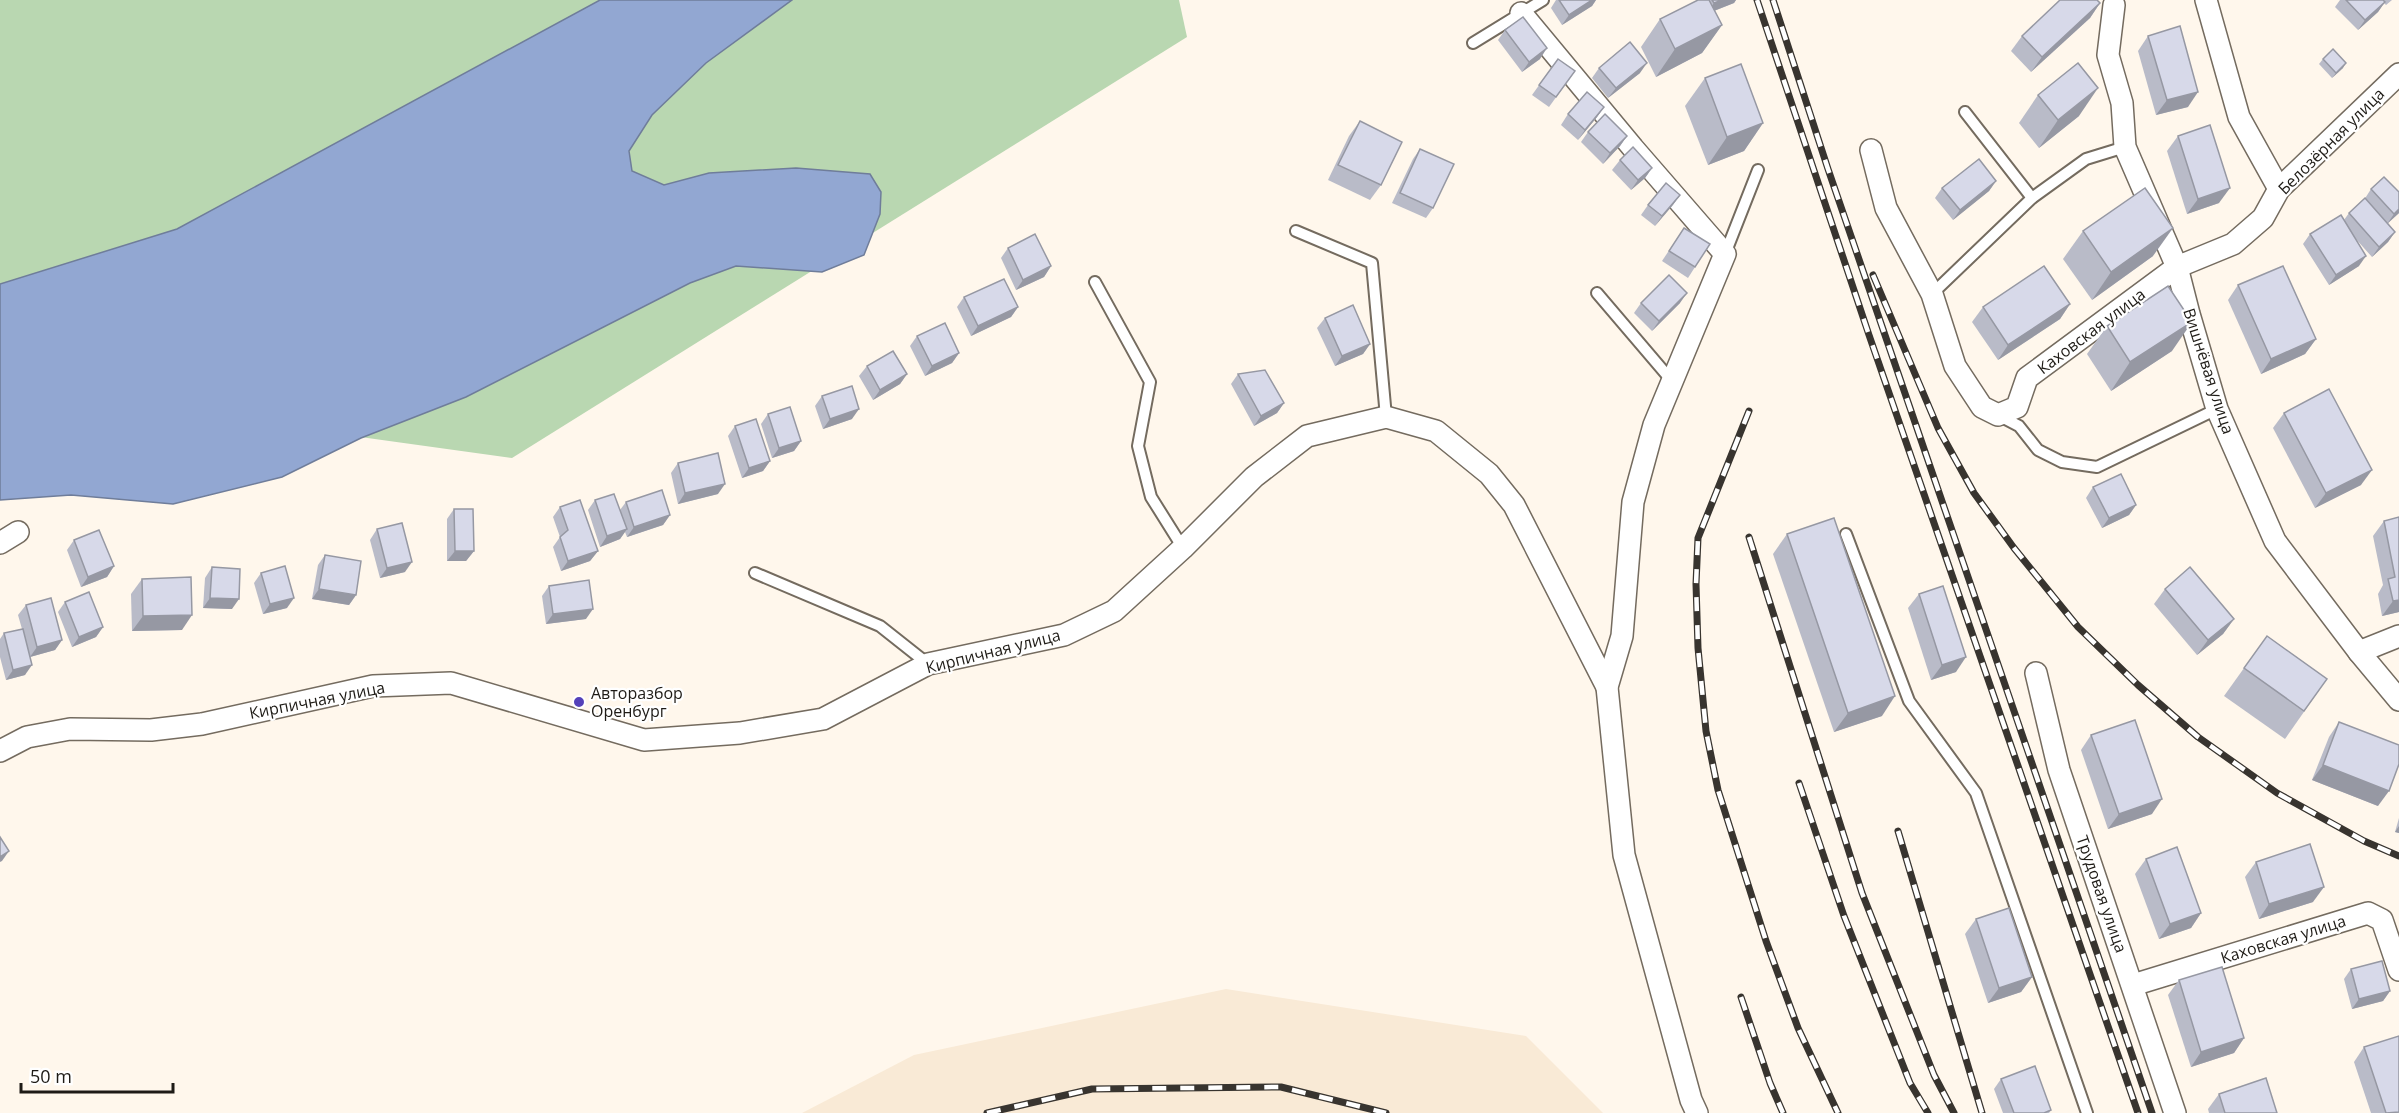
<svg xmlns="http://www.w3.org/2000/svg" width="2399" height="1113" font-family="'Open Sans',sans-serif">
<rect width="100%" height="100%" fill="#fff7ec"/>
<!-- built -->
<path fill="#f9ead6" d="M1226,989L1526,1036L1603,1113H802L914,1055Z"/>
<!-- green -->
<path fill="#b9d7b1" d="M0,0H1179L1187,37L512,458L0,387Z"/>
<!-- water -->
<path fill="#92a7d2" stroke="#6f7d9a" stroke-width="1.5" d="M600,0H792L706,63L652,115L629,151L632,171L664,185L709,173L796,168L870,174L881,192L880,214L864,255L822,272L736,266L690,283L466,397L361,438L282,477L173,504L71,495L0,500V284L177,229Z"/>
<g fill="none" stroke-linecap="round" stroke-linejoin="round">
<defs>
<g id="service">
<path d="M1473,43L1543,0"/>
<path d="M1965,112L2032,198"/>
<path d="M1296,231L1372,263L1386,417"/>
<path d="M1725,254L1758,170"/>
<path d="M1095,282L1150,382L1138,446L1151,497L1183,548"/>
<path d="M1597,293L1672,381"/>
<path d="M1932,294L2032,198L2086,159L2125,147"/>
<path d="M1998,415L2019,426L2038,450L2062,462L2097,467L2217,409"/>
<path d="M1846,534L1909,701L1976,793L2087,1113"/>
<path d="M755,573L880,626L928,664"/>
</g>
<g id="minor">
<path d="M2206,0L2239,117L2279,189"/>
<path d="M2114,5L2108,55L2122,103L2125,147L2177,267L2189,314L2217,409L2275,541L2359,652L2399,700"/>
<path d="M1521,13L1633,148L1725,254L1654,425L1633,502L1622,636L1607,687L1624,855L1691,1100L1697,1113"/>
<path d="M1871,150L1886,208L1932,294L1955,366L1982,407L1998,415L2017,407L2027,378L2177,267L2233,244L2263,218L2279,189L2399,74"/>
<path d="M0,543L18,532"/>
<path d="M2359,652L2399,636"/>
<path d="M2036,673L2059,770L2175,1113"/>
<path d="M0,751L27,737L70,729L151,730L202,724L373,686L451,683L644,740L740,733L823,719L928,664L1064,635L1114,611L1183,548L1254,477L1307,436L1386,417L1436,431L1489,474L1514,505L1607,687"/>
<path d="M2133,985L2368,913L2382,920L2399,970"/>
</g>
</defs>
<!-- service casing -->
<use href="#service" stroke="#746b5f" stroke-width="14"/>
<!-- minor casing -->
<use href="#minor" stroke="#746b5f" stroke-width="24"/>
<!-- service -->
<use href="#service" stroke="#fff" stroke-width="10"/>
<!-- minor -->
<use href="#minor" stroke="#fff" stroke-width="21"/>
<defs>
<g id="rail">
<path d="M1757,0L1869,335L2138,1113"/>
<path d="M1773,0L1828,169L2152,1113"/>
<path d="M1873,275L1938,428L1974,493L2014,548L2078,627L2138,685L2198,737L2277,793L2364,841L2399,856"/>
<path d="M1749,411L1698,538L1696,584L1698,648L1706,731L1718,790L1766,941L1798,1028L1838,1113"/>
<path d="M1749,537L1862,893L1934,1075L1954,1113"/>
<path d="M1799,783L1844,916L1910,1083L1928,1113"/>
<path d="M1898,831L1982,1113"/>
<path d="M1741,997L1770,1083L1783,1113"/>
<path d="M987,1113L1092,1089L1281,1087L1386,1113"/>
</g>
</defs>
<!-- rail casing -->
<use href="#rail" stroke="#38342f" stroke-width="7"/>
<!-- rail -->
<use href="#rail" stroke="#fff" stroke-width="4.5" stroke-dasharray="14" stroke-linecap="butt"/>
</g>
<!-- wall -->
<g fill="#b9bbc8">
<path d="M1556,0H1596L1592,6L1562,25L1551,8Z"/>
<path d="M1698,0H1736L1734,3L1714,11L1722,25L1702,53L1656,77L1641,47L1660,19Z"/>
<path d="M2340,0H2392L2386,5L2384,3L2378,12L2358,30L2335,7Z"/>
<path d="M2100,3L2090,18L2031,72L2011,51L2022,36Z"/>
<path d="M1505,30L1540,59L1522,72L1498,40Z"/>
<path d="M2148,36L2188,107L2156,115L2138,51Z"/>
<path d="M1558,59L1575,71L1549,107L1532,95Z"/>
<path d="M2323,59L2343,68L2332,78L2319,64Z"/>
<path d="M1599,68L1640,73L1608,98L1592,78Z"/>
<path d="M1705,78L1763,123L1744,151L1708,165L1685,106Z"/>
<path d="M2038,95L2079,116L2039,148L2019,123Z"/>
<path d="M1604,107L1597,117L1578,140L1561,125L1568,114Z"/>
<path d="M1360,121L1381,185L1370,200L1328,180L1349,136Z"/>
<path d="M1588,132L1627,136L1620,146L1603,164L1581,142Z"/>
<path d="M2178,136L2219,203L2187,214L2167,151Z"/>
<path d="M1420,149L1433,208L1426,218L1392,203L1413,159Z"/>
<path d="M1620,160L1652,168L1645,178L1631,190L1612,170Z"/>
<path d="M1996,181L1989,191L1953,220L1935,198L1942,188Z"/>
<path d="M2371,189L2399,213L2388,223L2395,232L2388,242L2372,257L2355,238L2359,266L2329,285L2303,244L2310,234L2344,220L2349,213L2364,200Z"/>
<path d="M1680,195L1655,226L1641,215L1648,205Z"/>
<path d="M1684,228L1695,267L1688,278L1662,261Z"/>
<path d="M2083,231L2153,256L2092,300L2063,259Z"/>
<path d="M1008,248L1051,266L1044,277L1016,290L1001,258Z"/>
<path d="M2238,285L2316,339L2305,354L2261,374L2228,300Z"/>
<path d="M964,297L1018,307L1011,317L971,336L957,307Z"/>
<path d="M1641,303H1680L1652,331L1634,313Z"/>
<path d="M2070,304L2060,319L1998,360L1972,322L1983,307Z"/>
<path d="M1325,318L1370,344L1363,354L1335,366L1317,328Z"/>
<path d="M2107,326L2172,351L2111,391L2087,354Z"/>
<path d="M917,336L959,353L952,363L925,376L910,346Z"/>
<path d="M867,366L907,374L900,384L873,400L859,376Z"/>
<path d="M1238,374L1284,403L1277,413L1254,426L1231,384Z"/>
<path d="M822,396L852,419L823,429L815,406Z"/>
<path d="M2284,413L2361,485L2315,508L2273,428Z"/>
<path d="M768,414L801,441L794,451L772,458L761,424Z"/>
<path d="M735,426L770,461L763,471L742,478L728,436Z"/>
<path d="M678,463L718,494L678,504L671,473Z"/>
<path d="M2093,487L2136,505L2129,515L2102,528L2086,498Z"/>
<path d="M595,500L620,510L626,502L670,515L663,525L627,537L625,532L620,539L600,547L588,510Z"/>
<path d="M560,507L598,551L590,561L561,571L553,547L560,537L553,517Z"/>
<path d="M454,509L474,551L466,561H447V519Z"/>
<path d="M2399,517V612L2382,616L2378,594L2383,585L2373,536L2384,521Z"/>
<path d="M377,529L405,572L380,578L370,540Z"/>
<path d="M1787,534L1882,716L1834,732L1773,554Z"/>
<path d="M74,540L114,566L107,577L81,587L67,550Z"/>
<path d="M325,555L356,595L349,605L312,599L318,565Z"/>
<path d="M212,567L232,609L203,608L205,578Z"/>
<path d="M261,573L287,608L263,614L254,583Z"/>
<path d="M142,579L182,630L132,631L131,594Z"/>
<path d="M549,586L586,619L546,624L542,596Z"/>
<path d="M2165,589L2234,619L2223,634L2197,655L2154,604Z"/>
<path d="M1919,594L1956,672L1931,680L1908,608Z"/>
<path d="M65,602L103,627L96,637L72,647L58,612Z"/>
<path d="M26,605L62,640L55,650L30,657L25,675L6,680L0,657V639L4,633L22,629L18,615Z"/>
<path d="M2267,636L2327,679L2285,739L2224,696Z"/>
<path d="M2339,722L2378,806L2312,780L2329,737Z"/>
<path d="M2091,735L2152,814L2108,829L2081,750Z"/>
<path d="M2399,818V833L2395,832Z"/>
<path d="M2146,859L2201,913L2191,928L2159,939L2135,874Z"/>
<path d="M2256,862L2313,902L2259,919L2245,877Z"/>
<path d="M1976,919L2032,977L2021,992L1988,1003L1965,934Z"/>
<path d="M2351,969L2390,991L2383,1001L2352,1009L2344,979Z"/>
<path d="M2179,980L2244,1038L2234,1053L2191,1067L2168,995Z"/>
<path d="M2364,1047L2399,1113H2371L2354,1062Z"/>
<path d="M2001,1079L2051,1110L2049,1113H2003L1994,1089Z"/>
<path d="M2219,1094L2277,1113H2209L2208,1109Z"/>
</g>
<!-- shaded-wall -->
<g fill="#9698a3">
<path d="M1592,0H1596L1592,6L1562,25L1569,15Z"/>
<path d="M1722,0H1736L1734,3L1706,14L1714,3Z"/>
<path d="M2385,2L2378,12L2358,30L2365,20Z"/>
<path d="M2100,3L2090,18L2031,72L2042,57Z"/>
<path d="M1722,25L1702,53L1656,77L1675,49Z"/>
<path d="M1547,48L1540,59L1522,72L1529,62Z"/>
<path d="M1647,63L1640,73L1608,98L1616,88Z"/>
<path d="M2346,63L2343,68L2332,78L2336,73Z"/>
<path d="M2098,88L2079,116L2039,148L2058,120Z"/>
<path d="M2198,92L2188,107L2156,115L2167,100Z"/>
<path d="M1604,107L1597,117L1578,140L1585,130Z"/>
<path d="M1763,123L1744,151L1708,165L1727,137Z"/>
<path d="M1627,136L1620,146L1603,164L1610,153Z"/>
<path d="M1652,168L1645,178L1631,190L1638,180Z"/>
<path d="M1996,181L1989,191L1953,220L1960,210Z"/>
<path d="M2230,188L2219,203L2187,214L2198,199Z"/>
<path d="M1680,195L1673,205L1655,226L1662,216Z"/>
<path d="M2399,209V213L2387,224L2394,214Z"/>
<path d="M2173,228L2153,256L2092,300L2111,272Z"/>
<path d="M2395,232L2388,242L2372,257L2379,247Z"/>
<path d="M2366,256L2359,266L2329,285L2336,275Z"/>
<path d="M1051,266L1044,277L1016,290L1023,280Z"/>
<path d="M1687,293L1680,303L1652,331L1659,321Z"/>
<path d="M2070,304L2060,319L1998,360L2008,345Z"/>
<path d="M1018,307L1011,317L971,336L978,326Z"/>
<path d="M2192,322L2172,351L2111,391L2130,362Z"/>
<path d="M2316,339L2305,354L2261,374L2271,359Z"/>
<path d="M1370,344L1363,354L1335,366L1342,356Z"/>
<path d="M959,353L952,363L925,376L932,366Z"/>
<path d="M907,374L900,384L873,400L880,390Z"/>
<path d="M1284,403L1277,413L1254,426L1261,416Z"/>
<path d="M859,409L852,419L823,429L830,419Z"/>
<path d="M801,441L794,451L772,458L779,448Z"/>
<path d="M770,461L763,471L742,478L749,468Z"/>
<path d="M2372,470L2361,485L2315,508L2326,493Z"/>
<path d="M725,484L718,494L678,504L685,493Z"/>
<path d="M2136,505L2129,515L2102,528L2109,518Z"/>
<path d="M670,515L663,525L627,537L634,527Z"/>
<path d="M627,529L620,539L600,547L607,536Z"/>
<path d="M455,551H474L466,561H447Z"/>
<path d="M598,551L590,561L561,571L568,561Z"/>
<path d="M412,562L405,572L380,578L387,568Z"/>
<path d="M114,566L107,577L81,587L88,577Z"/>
<path d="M319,589L356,595L349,605L312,599Z"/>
<path d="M210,598L239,599L232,609L203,608Z"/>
<path d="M294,598L287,608L263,614L270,604Z"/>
<path d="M2399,600V612L2382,616L2393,601Z"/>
<path d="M593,609L586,619L546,624L553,614Z"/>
<path d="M192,615L182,630L132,631L143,616Z"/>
<path d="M2234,619L2223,634L2197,655L2208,640Z"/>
<path d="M103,627L96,637L72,647L79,637Z"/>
<path d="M62,640L55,650L30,657L37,647Z"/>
<path d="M1966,657L1956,672L1931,680L1942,665Z"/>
<path d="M32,665L25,675L6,680L13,670Z"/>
<path d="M1895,696L1882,716L1834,732L1848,713Z"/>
<path d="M2323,765L2389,791L2378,806L2312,780Z"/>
<path d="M2162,799L2152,814L2108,829L2119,814Z"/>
<path d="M2399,826V833L2395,832Z"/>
<path d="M9,851L2,861L0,862V857Z"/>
<path d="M2324,887L2313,902L2259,919L2269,904Z"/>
<path d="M2201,913L2191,928L2159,939L2170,924Z"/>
<path d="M2032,977L2021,992L1988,1003L1999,988Z"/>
<path d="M2390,991L2383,1001L2352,1009L2359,999Z"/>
<path d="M2244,1038L2234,1053L2191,1067L2201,1052Z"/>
</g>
<!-- building -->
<g fill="#d7d9e9" stroke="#9698a3" stroke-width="1.5">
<path d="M1559,0H1592L1569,15Z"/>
<path d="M1698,0H1709L1722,25L1675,49L1660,19Z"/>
<path d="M1712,0H1722L1714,3Z"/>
<path d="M2060,0H2097L2100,3L2042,57L2022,36Z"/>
<path d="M2346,0H2383L2385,2L2365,20Z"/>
<path d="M1523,17L1547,48L1529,62L1505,30Z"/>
<path d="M2180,26L2198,92L2167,100L2148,36Z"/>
<path d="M1630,42L1647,63L1616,88L1599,68Z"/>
<path d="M2333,49L2346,63L2336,73L2323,59Z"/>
<path d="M1558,59L1575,71L1556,97L1539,85Z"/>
<path d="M2078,63L2098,88L2058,120L2038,95Z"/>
<path d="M1741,64L1763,123L1727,137L1705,78Z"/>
<path d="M1587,92L1604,107L1585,130L1568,114Z"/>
<path d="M1605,114L1627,136L1610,153L1588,132Z"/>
<path d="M1360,121L1402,142L1381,185L1338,165Z"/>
<path d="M2210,125L2230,188L2198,199L2178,136Z"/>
<path d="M1633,147L1652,168L1638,180L1620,160Z"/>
<path d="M1420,149L1454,164L1433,208L1400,193Z"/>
<path d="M1979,159L1996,181L1960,210L1942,188Z"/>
<path d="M2384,177L2399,192V209L2394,214L2371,189Z"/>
<path d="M1666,183L1680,195L1662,216L1648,205Z"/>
<path d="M2145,188L2173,228L2111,272L2083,231Z"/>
<path d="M2365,198L2395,232L2379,247L2349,213Z"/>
<path d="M2341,215L2366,256L2336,275L2310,234Z"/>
<path d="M1684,228L1710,244L1695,267L1669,251Z"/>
<path d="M1035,234L1051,266L1023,280L1008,248Z"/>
<path d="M2044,266L2070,304L2008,345L1983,307Z"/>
<path d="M2283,266L2316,339L2271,359L2238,285Z"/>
<path d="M1669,275L1687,293L1659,321L1641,303Z"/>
<path d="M1004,279L1018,307L978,326L964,297Z"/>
<path d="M2168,286L2192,322L2130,362L2107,326Z"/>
<path d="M1353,305L1370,344L1342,356L1325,318Z"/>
<path d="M945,323L959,353L932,366L917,336Z"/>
<path d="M893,351L907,374L880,390L867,366Z"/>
<path d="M1265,370L1284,403L1261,416L1238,374Z"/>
<path d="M852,386L859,409L830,419L822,396Z"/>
<path d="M2329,389L2372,470L2326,493L2284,413Z"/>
<path d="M790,407L801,441L779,448L768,414Z"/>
<path d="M756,419L770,461L749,468L735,426Z"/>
<path d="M718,453L725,484L685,493L678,463Z"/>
<path d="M2121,474L2136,505L2109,518L2093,487Z"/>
<path d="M662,490L670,515L634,527L626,502Z"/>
<path d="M614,494L627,529L607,536L595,500Z"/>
<path d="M580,500L598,551L568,561L560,537L568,530L560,507Z"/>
<path d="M454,509H473L474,551H455Z"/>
<path d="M2399,517V600L2393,601L2388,579L2395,577L2384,521Z"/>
<path d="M1834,518L1895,696L1848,713L1787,534Z"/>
<path d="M402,523L412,562L387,568L377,529Z"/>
<path d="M99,530L114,566L88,577L74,540Z"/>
<path d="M325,555L361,561L356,595L319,589Z"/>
<path d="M285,566L294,598L270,604L261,573Z"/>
<path d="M212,567L240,569L239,599L210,598Z"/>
<path d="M2190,567L2234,619L2208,640L2165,589Z"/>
<path d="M191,577L192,615L143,616L142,579Z"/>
<path d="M589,580L593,609L553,614L549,586Z"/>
<path d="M1943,586L1966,657L1942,665L1919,594Z"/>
<path d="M89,592L103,627L79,637L65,602Z"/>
<path d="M51,598L62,640L37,647L26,605Z"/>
<path d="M23,629L32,665L13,670L4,633Z"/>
<path d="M2267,636L2327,679L2304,711L2244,668Z"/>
<path d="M2135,720L2162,799L2119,814L2091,735Z"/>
<path d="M2339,722L2399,745V764L2389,791L2323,765Z"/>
<path d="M0,837L9,851L0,857Z"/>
<path d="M2310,844L2324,887L2269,904L2256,862Z"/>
<path d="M2177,847L2201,913L2170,924L2146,859Z"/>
<path d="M2009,908L2032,977L1999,988L1976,919Z"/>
<path d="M2382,961L2390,991L2359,999L2351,969Z"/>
<path d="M2222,967L2244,1038L2201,1052L2179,980Z"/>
<path d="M2399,1036V1112L2386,1113L2364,1047Z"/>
<path d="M2035,1066L2051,1110L2044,1113H2014L2001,1079Z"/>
<path d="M2266,1078L2277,1113H2225L2219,1094Z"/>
</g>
<!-- markers -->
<circle fill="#5441b9" stroke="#fff" stroke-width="2" cx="579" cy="702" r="6"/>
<g text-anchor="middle" stroke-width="4.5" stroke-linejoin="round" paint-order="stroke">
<!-- street labels -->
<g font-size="16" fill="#1e1b16" stroke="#fff">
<text transform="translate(2331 141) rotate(-45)" y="6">Белозёрная улица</text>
<text transform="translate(2091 331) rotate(-37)" y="6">Каховская улица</text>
<text transform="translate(2209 371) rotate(72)" y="6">Вишнёвая улица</text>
<text transform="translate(993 651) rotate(-14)" y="6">Кирпичная улица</text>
<text transform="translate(317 700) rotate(-11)" y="6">Кирпичная улица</text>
<text transform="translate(2102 894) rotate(71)" y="6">Трудовая улица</text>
<text transform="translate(2283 939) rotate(-17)" y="6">Каховская улица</text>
</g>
<!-- poi labels -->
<g font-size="16" fill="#1e1b16" stroke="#fff" text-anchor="start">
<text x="591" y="699">Авторазбор<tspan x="591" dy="18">Оренбург</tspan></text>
</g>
</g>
<!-- scale -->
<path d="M21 1083v9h152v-9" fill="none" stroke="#1e1b16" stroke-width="3"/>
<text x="30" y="1083" font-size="18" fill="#1e1b16" stroke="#ffffff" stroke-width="4.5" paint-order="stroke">50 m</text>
</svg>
